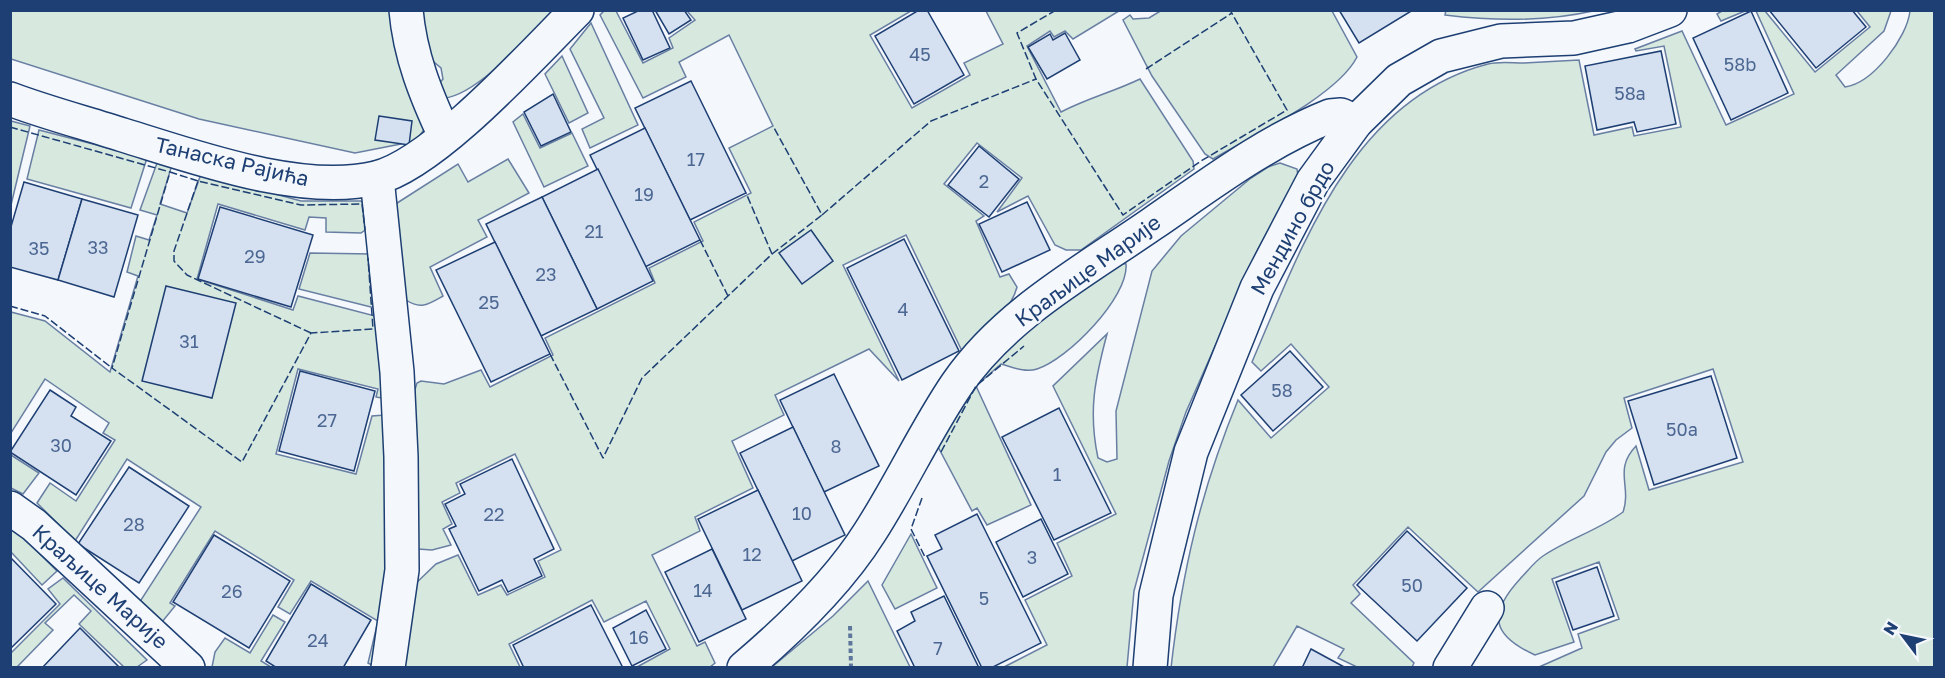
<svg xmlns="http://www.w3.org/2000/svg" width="1945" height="678" font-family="'Golos Text',sans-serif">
<rect width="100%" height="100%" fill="#f4f7fb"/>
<!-- green -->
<g fill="#d7e8df" stroke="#687fa3" stroke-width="1.5">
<path d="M1162,10L1332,11L1357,57C1337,96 1252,136 1213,159L1205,154L1152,76L1123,20L1130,15L1133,19L1149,18Z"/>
<path d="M1446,10H1593V11C1544,22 1494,21 1445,15Z"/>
<path d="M10,11H398L428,124L416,141L355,153L199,119L11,59Z"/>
<path d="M415,11H555C532,34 476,96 444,98L436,87L443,79L441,68L429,58Z"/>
<path d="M604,11H616L643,63L673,48L669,38L695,20L687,11H911L870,35L912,108L970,75L964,63L1003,44L986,11H1119L1073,39L1065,31L1054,37L1050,31L1027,46L1061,112C1088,98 1113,92 1140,79L1193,161L1194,169L1081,250H1066L1055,245L1028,196L997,212L1022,178L977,143L944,184L984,216L976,221L1000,277L1009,274L1017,287C1010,314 982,332 962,351L906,235L843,265L899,381L869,349L775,395L784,415L732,441L753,488L695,517L700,531L652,555L697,646L705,642L715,663L710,667H637L670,649L646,601L604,622L592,600L509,644L520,667L401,668L413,586L436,564L458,555L478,595L501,585L507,595L545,577L538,561L561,550L515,454L456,483L460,493L442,502L452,524L443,529L451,545L432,550L418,549L412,541V399L417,383L421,381L444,384L481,370L490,387L553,355L545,338L655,283L649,268L703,241L694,222L751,193L729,148L773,126L729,35L679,62L686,77L643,98L600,15Z"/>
<path d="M1722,11V10L1745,11L1721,21L1717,14Z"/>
<path d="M1756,11H1765L1815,72L1870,27L1857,11H1891L1884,31L1836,75L1845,87C1873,83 1907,38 1910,11H1934V667H1539L1582,648L1578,634L1619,619L1599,562L1552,579L1574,642L1535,655C1491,635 1488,614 1520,579C1527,572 1534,562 1543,556C1568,539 1599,530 1623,512C1632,486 1613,470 1636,446L1649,490L1743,462L1713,369L1624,398L1632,428L1616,440L1606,452L1584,496L1478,592L1408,527L1353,585L1360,594L1351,603L1414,663L1412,667H1357L1338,658L1344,649L1297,626L1273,667L1171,668C1182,571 1201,490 1238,400L1271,438L1329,387L1291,344L1261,371L1252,362C1302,246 1352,99 1488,64C1500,61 1512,63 1524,63C1542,62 1561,61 1579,60L1594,135L1632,127L1634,136L1681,127L1664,46L1636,51L1635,49L1682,31L1726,125L1794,94Z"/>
<path d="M591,23L638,125L590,148L582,129L604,118L570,49Z"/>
<path d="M562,56L588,113L569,123L545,74Z"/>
<path d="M523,114L540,148L572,133L588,166L544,187L513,122Z"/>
<path d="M11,121L30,126L11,205L10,121Z"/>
<path d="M39,130L147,158L131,208L27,179Z"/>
<path d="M508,159L529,193L478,220L487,237L430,267L443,296C429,304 421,310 406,300L394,205L458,164L468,182Z"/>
<path d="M157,163L172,165L160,204L187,213L201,174L301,201H361L365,206L368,228L361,233L326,232V218L309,217L305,230L218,204L197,279L293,310L298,296L379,317L382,398L376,397L378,389L298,369L276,454L356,474L372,416L385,415L392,521L376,667L368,663L378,621L311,581L290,614L278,607L294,580L215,531L170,603L175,606L162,622L139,603L201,507L127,459L75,541L37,503L50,483L76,501L115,440L103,433L109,423L45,379L11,433V312L45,321L110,372L138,276L127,272L136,236L149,240L157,215L140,210Z"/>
<path d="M1280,163L1297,169L1298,176L1257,251L1186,412L1169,461L1134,591L1127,667L1002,668L1047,645L1025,600L1072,576L1057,543L1116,514L1053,386L1107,334C1095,379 1088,411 1098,458L1107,462L1117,459L1116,411L1152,271L1181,236L1251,178L1268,167Z"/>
<path d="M310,253L371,254L379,309L299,289Z"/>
<path d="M1120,263L1126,264C1129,297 1067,360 1037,369C1025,373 1012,367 1001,364L976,386L1031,505L987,525L977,508L972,511L936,443L972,385L1004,349L1111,267Z"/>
<path d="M11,455L39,473L23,494L11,488Z"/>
<path d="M10,524L57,571L42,585L11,552Z"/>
<path d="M911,534L937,588L895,609L882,585Z"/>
<path d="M63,578L147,660L137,667H124L79,624L91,611L74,595L45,623L53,630L17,667H11V653L60,604L48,589Z"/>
<path d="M868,581L910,667H772L833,616Z"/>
<path d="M273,615L285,622L261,661L271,667H212L215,652L225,638L250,653Z"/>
</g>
<!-- building -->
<g fill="#d5e0f0" stroke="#1d3f73" stroke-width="1.5">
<path d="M640,10H652L670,48L643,60L623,18Z"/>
<path d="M655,10H684L691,20L669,34Z"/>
<path d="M919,10H927L964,75L914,104L875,36Z"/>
<path d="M1339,10H1413L1359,43Z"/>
<path d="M1769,10H1852L1866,27L1816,68Z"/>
<path d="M1751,11L1788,93L1731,120L1693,38Z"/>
<path d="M1065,33L1080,60L1047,79L1028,47L1050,34L1053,40Z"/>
<path d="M1661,51L1676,124L1637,132L1634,122L1597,130L1585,66Z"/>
<path d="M691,81L746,193L690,220L635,108Z"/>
<path d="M553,94L571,132L541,146L524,112Z"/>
<path d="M379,116L412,121L409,145L375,140Z"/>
<path d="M645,128L700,240L645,267L590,155Z"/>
<path d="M979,146L1019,179L989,217L948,185Z"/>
<path d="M598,169L653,281L597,309L542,197Z"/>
<path d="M24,182L82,199L58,280L10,267V230Z"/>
<path d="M542,197L597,309L541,336L486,224Z"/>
<path d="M82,199L138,215L114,297L58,280Z"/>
<path d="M1027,202L1050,250L1002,272L979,224Z"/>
<path d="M220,207L313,235L291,307L198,279Z"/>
<path d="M811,230L833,261L802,284L779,253Z"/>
<path d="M904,239L959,351L902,380L847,268Z"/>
<path d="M495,242L550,354L491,382L436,270Z"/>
<path d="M166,286L236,303L212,398L142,381Z"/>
<path d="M1290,351L1323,387L1273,431L1241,395Z"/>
<path d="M300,371L375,391L354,471L279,451Z"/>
<path d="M834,374L879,466L824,492L780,400Z"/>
<path d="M1711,376L1737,458L1654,485L1628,401Z"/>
<path d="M50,390L76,407L71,416L111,441L76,495L10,452Z"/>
<path d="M1059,408L1111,513L1054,540L1002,437Z"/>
<path d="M793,427L845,535L792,561L740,453Z"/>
<path d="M512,459L554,549L534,559L542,576L508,592L502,580L479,591L449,529L456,526L445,504L465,494L460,484Z"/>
<path d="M129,467L189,506L139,583L78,544Z"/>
<path d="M758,490L802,581L742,610L698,519Z"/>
<path d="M977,514L1041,643L991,668H982L927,556L942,549L935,535Z"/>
<path d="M1041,519L1068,574L1023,597L996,542Z"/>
<path d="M1407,531L1467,588L1417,641L1357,585Z"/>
<path d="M214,535L290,581L249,648L173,602Z"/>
<path d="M712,549L746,619L699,642L665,572Z"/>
<path d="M10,557L56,604L10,649Z"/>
<path d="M1597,567L1614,616L1573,630L1556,582Z"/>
<path d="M311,584L371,620L343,668H277L266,661Z"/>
<path d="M944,596L979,668H915L897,631L915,621L911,612Z"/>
<path d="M591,605L623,668H524L513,645Z"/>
<path d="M646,610L666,649L632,666L613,628Z"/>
<path d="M80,628L120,668H42Z"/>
<path d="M1311,649L1346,668H1302Z"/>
</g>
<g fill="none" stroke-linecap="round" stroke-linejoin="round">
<defs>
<g id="minor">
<path d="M406,10C410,56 426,95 445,136"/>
<path d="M10,99C47,113 86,123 123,135C195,157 301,196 376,178C434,164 532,55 577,10"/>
<path d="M377,178L397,372L401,457L402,570L388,668"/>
<path d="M10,508L34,525L188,668"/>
<path d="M744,668C790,629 838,583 870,532C901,484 925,431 957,384C1005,314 1084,271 1152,224C1209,185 1265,142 1330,116L1341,115L1356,122"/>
<path d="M1150,668L1156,595L1191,452L1257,288L1313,181L1356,122L1399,80L1441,56L1501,41L1574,38L1628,26L1670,10"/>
<path d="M1450,668L1487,608"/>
</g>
</defs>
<!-- minor casing -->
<use href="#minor" stroke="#1d3f73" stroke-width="36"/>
<!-- path -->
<path stroke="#5e769c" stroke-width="4" stroke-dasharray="4.5 3" stroke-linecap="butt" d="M850,626L851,668"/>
<!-- minor -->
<use href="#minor" stroke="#f4f7fb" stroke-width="33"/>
<!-- fence -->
<g stroke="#1d3f73" stroke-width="1.5" stroke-dasharray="8 3" stroke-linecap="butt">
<path d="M1056,10L1017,33L1036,79L1123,215L1201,161L1287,110L1230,10"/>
<path d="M1146,69L1232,13"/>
<path d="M10,127L170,172"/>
<path d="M198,181L170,172L112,368L242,462L311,333L373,329L368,258"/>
<path d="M822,215L931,121L1036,79"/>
<path d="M700,240L728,296"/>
<path d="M772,254L822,215L773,126"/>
<path d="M10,306L45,316L112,368"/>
<path d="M311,333L187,275L174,261V251L198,181L301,205L362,204L365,230"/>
<path d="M550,354L603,458L642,378L772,254L746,193"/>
<path d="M941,452L976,386L1024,346"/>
<path d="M922,498L911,529L925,557L927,556"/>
</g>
</g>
<g text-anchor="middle" stroke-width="4.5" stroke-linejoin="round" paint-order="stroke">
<!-- number labels -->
<g font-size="18" fill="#4b6792">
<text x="920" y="61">45</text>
<text x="1740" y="71">58b</text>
<text x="1630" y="100">58a</text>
<text x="696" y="166">17</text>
<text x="984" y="188">2</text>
<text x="644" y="201">19</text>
<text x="594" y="238">21</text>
<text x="98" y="254">33</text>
<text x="39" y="255">35</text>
<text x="255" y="263">29</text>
<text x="546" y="281">23</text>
<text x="489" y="309">25</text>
<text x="903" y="316">4</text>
<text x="189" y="348">31</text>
<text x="1282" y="397">58</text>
<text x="327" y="427">27</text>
<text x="1682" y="436">50a</text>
<text x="61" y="452">30</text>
<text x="836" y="453">8</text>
<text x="1057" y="481">1</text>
<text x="802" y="520">10</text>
<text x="494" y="521">22</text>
<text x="134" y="531">28</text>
<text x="752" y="561">12</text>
<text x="1032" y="564">3</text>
<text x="1412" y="592">50</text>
<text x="703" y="597">14</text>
<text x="232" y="598">26</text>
<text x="984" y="605">5</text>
<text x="639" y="644">16</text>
<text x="318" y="647">24</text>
<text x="938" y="655">7</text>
</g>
<!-- street labels -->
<g font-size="21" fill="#1d3f73" stroke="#f4f7fb">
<text transform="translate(232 162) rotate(13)" y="7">Танаска Рајића</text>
<text transform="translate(1293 228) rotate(-61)" y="7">Мендино брдо</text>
<text transform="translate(1088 271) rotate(-36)" y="7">Краљице Марије</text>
<text transform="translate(100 587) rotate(42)" y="7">Краљице Марије</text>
</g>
</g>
<!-- border -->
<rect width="1945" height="678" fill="none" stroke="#1d3f73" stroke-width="24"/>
<!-- north arrow -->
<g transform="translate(1903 636) rotate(302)" stroke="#f4f7fb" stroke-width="4.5" paint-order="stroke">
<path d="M0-4.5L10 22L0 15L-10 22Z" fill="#1d3f73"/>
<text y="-9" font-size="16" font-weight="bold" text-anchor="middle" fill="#1d3f73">N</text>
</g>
</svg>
